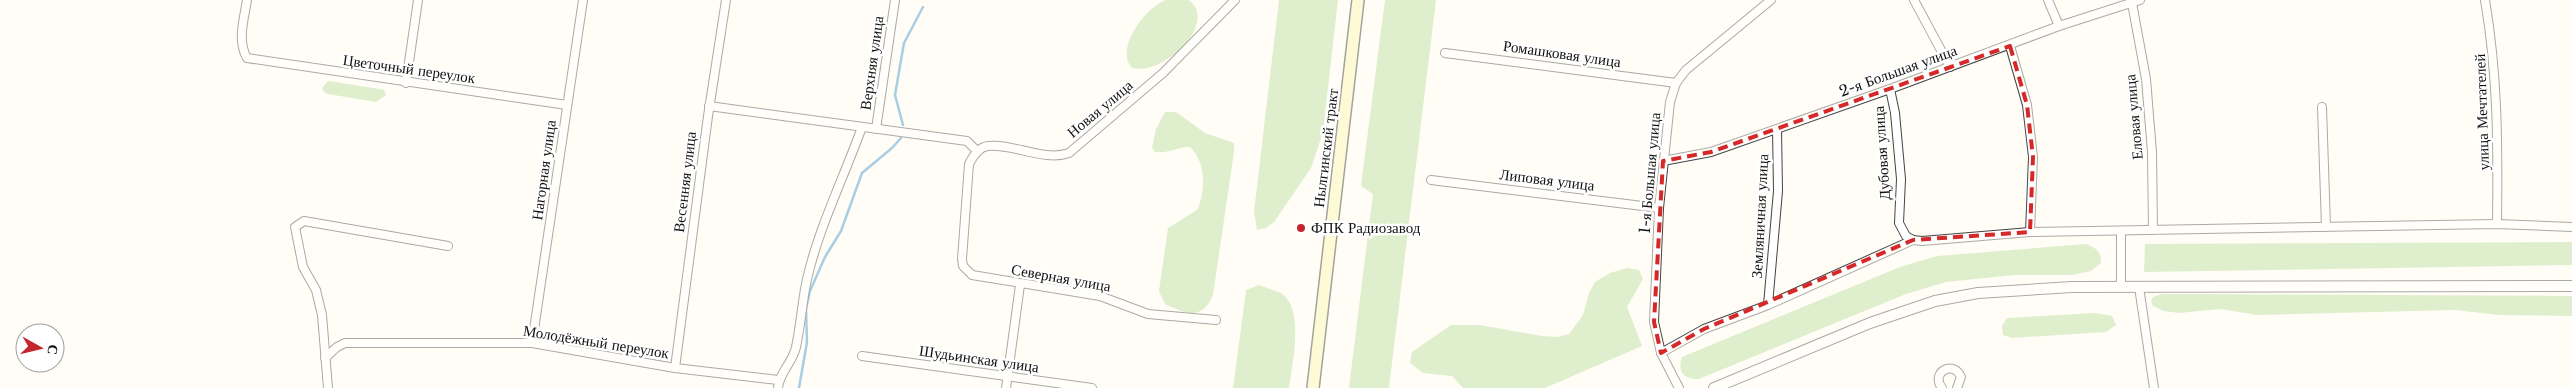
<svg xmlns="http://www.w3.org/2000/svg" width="2572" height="388" font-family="'Libre Baskerville',serif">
<rect width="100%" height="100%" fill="#fffdf5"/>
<!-- forest -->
<g fill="#b9dc9c">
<path d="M1166,0H1189C1219,24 1163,76 1132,68C1114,48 1146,7 1166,0Z"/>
<path d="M1279,0H1338L1323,132L1311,168L1274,222L1266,228L1257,230L1254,212Z"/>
<path d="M1385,0H1436L1389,388H1349L1373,194L1361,186Z"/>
<path d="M328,81L380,89L384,90L386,95L376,102L328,94L324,92L322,88Z"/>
<path d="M1165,112H1176L1205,133L1234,143V152L1213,295C1202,321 1186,314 1165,304L1159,291L1168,228L1197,210C1206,191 1206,162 1190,147C1177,147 1167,154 1155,152L1152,148L1156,129Z"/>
<path d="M2572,242V265L2144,272L2145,244Z"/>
<path d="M2086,244C2097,248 2101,252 2101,263L2091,271L2072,275H2015L1946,282L1906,294L1699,379C1683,380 1677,371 1682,357L1900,267L1937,256Z"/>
<path d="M1627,268L1639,270L1643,279L1627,307L1642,346L1545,388H1463L1452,376L1423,373L1410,363L1412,352L1451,325H1480L1542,336L1557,337L1569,334L1583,315L1589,293L1595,282L1610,273Z"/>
<path d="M1259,285C1266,288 1275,290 1281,293C1305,308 1292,365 1289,388H1233L1246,290Z"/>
<path d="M2162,294L2572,296V316L2499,315L2455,310L2257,315L2221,309L2179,313L2164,311L2153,306L2151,301L2153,297Z"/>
<path d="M2095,313L2112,316L2116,325L2106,332L2012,338L2003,335L2002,326L2007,318Z"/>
</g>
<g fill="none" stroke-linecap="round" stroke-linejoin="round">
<!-- stream -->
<g stroke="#3f96cf" stroke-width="2.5">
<path d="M903,125L895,95L904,43L923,7"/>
<path d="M799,388L807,342L806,309L810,291L825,257L841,231L862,173L892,148L901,138"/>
</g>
<defs>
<g id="minor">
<path d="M247,0C244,19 237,41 247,58L567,105"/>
<path d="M1914,0L1950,67"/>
<path d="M2048,0L2059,26"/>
<path d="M2485,0C2498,76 2498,147 2497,224"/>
<path d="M2132,3L2146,79L2152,152L2153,230"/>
<path d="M2010,46L2027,105L2033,157L2030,232"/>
<path d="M1445,53L1676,83"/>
<path d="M406,83L418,0"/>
<path d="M1890,89L1895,113L1901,179L1899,223L1906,236L1913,240"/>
<path d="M709,106L967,141L977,151"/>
<path d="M2322,107L2326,227"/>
<path d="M876,129L895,0"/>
<path d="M1663,161L1711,152L1890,89L2059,26L2140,0"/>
<path d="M1431,180L1659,208"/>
<path d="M2139,287L2154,388"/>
<path d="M2121,288V231"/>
<path d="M1768,305L1778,191L1777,129"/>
<path d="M1216,320L1148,314L1100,296L972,275L963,266L962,259L969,164C973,156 979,147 988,146C1013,143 1044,162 1069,153L1163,73L1235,0"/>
<path d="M532,343L583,0"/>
<path d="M1661,353L1704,329L1768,305L1913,240L1922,241L2030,232L2497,224L2572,227"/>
<path d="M862,356L1092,388"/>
<path d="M325,358L337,347L345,343H532L675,368L778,380"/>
<path d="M675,368L708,116L726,0"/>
<path d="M328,388L322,315L316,290L303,267L295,227L304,221L448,246"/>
<path d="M778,388C779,373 793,362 796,347C801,324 802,301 807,279C819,227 844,177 862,127"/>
<path d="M1006,388L1020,285"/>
<path d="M1679,388L1661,353L1654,322L1659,208L1670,102L1676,83L1686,70L1771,0"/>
<path d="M1942,388C1930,373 1953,359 1961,377L1957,388"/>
</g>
<path id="tertiary" d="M1714,388L1870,323L1935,301L1978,293L2072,287L2572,286"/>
<path id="secondary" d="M1313,388L1358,0"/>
</defs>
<!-- minor casing -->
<use href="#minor" stroke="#444" stroke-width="10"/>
<!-- tertiary casing -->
<use href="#tertiary" stroke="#444" stroke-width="12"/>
<!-- secondary casing -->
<use href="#secondary" stroke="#333" stroke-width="14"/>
<!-- minor -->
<use href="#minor" stroke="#fff" stroke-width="8"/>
<!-- tertiary -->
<use href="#tertiary" stroke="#fff" stroke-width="10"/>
<!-- secondary -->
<use href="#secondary" stroke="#fff6b0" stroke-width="11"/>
</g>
<!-- marked area -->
<path d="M0 0H2572V388H0ZM2010,46L2027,105L2033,157L2030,232L1913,240L1704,329L1661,353L1654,322L1663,161L1711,152Z" fill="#fffdf5" fill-opacity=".55" fill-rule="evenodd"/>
<path fill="none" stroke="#d62828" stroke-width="4" stroke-dasharray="10 6" stroke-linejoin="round" d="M2010,46L2027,105L2033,157L2030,232L1913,240L1704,329L1661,353L1654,322L1663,161L1711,152Z"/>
<!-- markers -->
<circle fill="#c4262e" stroke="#fff" stroke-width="2" cx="1301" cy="228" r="5"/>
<g text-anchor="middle" stroke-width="5" stroke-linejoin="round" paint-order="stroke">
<!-- street labels -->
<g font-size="15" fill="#111" stroke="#fff">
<text transform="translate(1562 54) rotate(8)" y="5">Ромашковая улица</text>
<text transform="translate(872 63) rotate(-82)" y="5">Верхняя улица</text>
<text transform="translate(409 69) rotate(8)" y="5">Цветочный переулок</text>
<text transform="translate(1898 71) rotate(-20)" y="5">2-я Большая улица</text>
<text transform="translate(1100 109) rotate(-40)" y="5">Новая улица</text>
<text transform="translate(2482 112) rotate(-92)" y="5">улица Мечтателей</text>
<text transform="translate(2134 117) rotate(-95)" y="5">Еловая улица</text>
<text transform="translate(1326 148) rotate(-83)" y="5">Нылгинский тракт</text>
<text transform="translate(1882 153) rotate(-94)" y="5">Дубовая улица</text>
<text transform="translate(544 170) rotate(-82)" y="5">Нагорная улица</text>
<text transform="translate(1650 173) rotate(-85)" y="5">1-я Большая улица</text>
<text transform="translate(1547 180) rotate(7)" y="5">Липовая улица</text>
<text transform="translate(685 182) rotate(-83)" y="5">Весенняя улица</text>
<text transform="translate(1760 216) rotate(-87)" y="5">Земляничная улица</text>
<text transform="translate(1061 278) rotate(10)" y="5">Северная улица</text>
<text transform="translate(596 342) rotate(9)" y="5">Молодёжный переулок</text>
<text transform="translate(979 359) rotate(8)" y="5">Шудьинская улица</text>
</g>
<!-- poi labels -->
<g font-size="15" fill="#111" stroke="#fff" text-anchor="start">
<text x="1311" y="233">ФПК Радиозавод</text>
</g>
</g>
<!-- north arrow -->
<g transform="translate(40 348) rotate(98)"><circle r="24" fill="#ffffff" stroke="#a0a0a0"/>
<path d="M0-4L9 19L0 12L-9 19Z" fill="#c4262e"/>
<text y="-8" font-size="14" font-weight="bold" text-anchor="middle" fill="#111111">С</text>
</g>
</svg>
